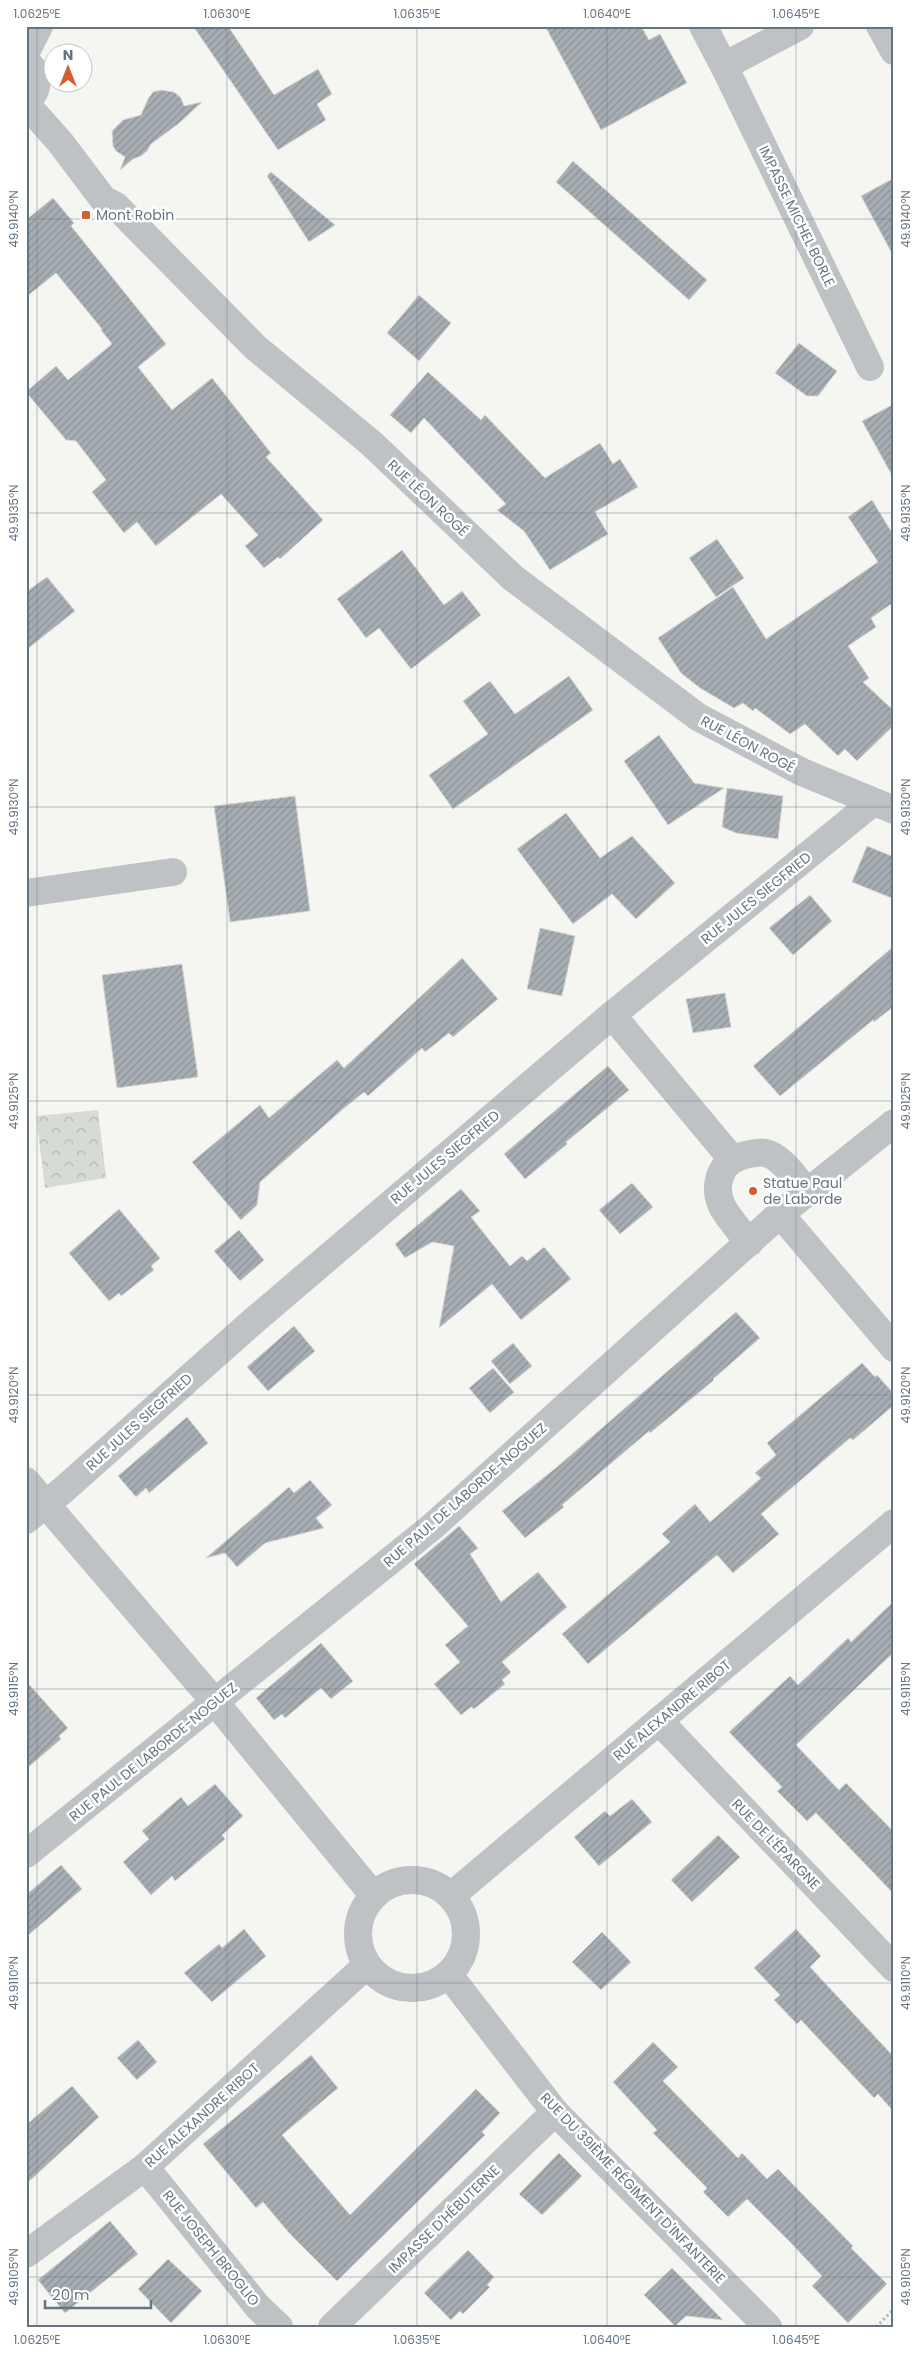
<svg xmlns="http://www.w3.org/2000/svg" width="920" height="2353" font-family="Poppins,sans-serif">
<defs>
<pattern id="park-crowns" width="20" height="18" patternUnits="userSpaceOnUse" patternTransform="scale(1.25)"><rect width="20" height="18" fill="#d6dbd3"/><path d="M2 6a3 3 0 1 1 6 0M12 15a3 3 0 1 1 6 0" fill="none" stroke="#b1b6b0"/></pattern>
<pattern id="building-hatch" width="6" height="6" patternUnits="userSpaceOnUse" patternTransform="scale(1.25)"><rect width="6" height="6" fill="#a7aeb3"/><path d="M-1 1l2-2M0 6l6-6M5 7l2-2" fill="none" stroke="#8c9297"/></pattern>
</defs>
<rect width="100%" height="100%" fill="#f5f5f1"/>
<!-- park -->
<path fill="url(#park-crowns)" d="M98,1110L106,1178L45,1188L36,1116Z"/>
<!-- building -->
<g fill="url(#building-hatch)" stroke="#d6d6d4">
<path d="M193,26H228L274,95L318,69L332,94L317,104L326,120L278,150Z"/>
<path d="M545,26H641L649,40L660,34L687,83L601,130Z"/>
<path d="M161,90L174,92L181,98L184,106L202,102L178,124L151,144L147,151L141,156L133,159L120,170L125,157L116,151L113,146L112,131L123,120L141,115L148,99L153,92Z"/>
<path d="M573,161L707,280L689,300L556,182Z"/>
<path d="M271,172L335,225L309,242L267,176Z"/>
<path d="M894,178V257L861,196Z"/>
<path d="M53,198L74,223L71,226L166,344L138,367L172,410L212,378L271,453L266,457L323,520L280,559L278,557L264,568L245,546L258,535L221,494L156,546L137,522L124,533L92,492L106,480L76,441L66,440L26,392L56,366L68,380L112,344L101,330L102,329L56,273L26,297V220Z"/>
<path d="M419,295L451,323L419,361L387,333Z"/>
<path d="M799,343L837,371L818,396H807L775,373Z"/>
<path d="M428,372L481,420L485,415L545,478L600,443L613,464L620,459L638,487L595,512L608,534L550,570L524,531L497,510L506,504L424,418L411,433L390,415Z"/>
<path d="M894,404V479L862,421Z"/>
<path d="M872,500L894,536V602L871,618L876,627L848,646L869,678L863,682L894,711V725L857,761L845,749L838,756L805,724L790,734L755,708L753,711L743,703L734,708L700,688L681,673L658,638L733,587L766,639L878,562L848,517Z"/>
<path d="M717,539L744,578L716,597L689,558Z"/>
<path d="M402,550L444,605L462,591L481,615L411,669L379,628L366,638L337,599Z"/>
<path d="M47,577L75,611L26,650V592Z"/>
<path d="M569,676L593,710L453,809L429,775L488,734L463,701L490,681L515,714Z"/>
<path d="M659,735L694,783L724,788L668,825L624,761Z"/>
<path d="M727,788L783,796L778,839L736,833L722,827Z"/>
<path d="M295,796L310,911L230,922L214,806Z"/>
<path d="M566,813L600,858L632,836L675,883L636,919L612,894L573,924L517,849Z"/>
<path d="M867,846L894,857V899L852,882Z"/>
<path d="M810,895L832,921L793,955L769,928Z"/>
<path d="M540,928L575,936L562,996L527,989Z"/>
<path d="M894,946V1006L874,1022L873,1020L780,1096L753,1066Z"/>
<path d="M462,958L498,999L453,1037L449,1033L425,1052L422,1048L368,1096L364,1092L343,1109L260,1182L257,1205L241,1220L192,1162L260,1105L269,1118L337,1060L344,1068Z"/>
<path d="M182,964L198,1077L117,1088L102,975Z"/>
<path d="M725,993L731,1027L693,1033L686,999Z"/>
<path d="M608,1066L629,1090L566,1142L567,1144L525,1179L504,1154Z"/>
<path d="M632,1183L653,1207L620,1234L599,1210Z"/>
<path d="M461,1189L480,1211L471,1217L510,1266L522,1256L527,1261L544,1247L571,1279L521,1320L492,1284L439,1328L454,1246L432,1242L405,1258L395,1244Z"/>
<path d="M119,1209L160,1258L151,1266L154,1270L121,1296L119,1293L109,1301L69,1253Z"/>
<path d="M239,1230L264,1260L240,1281L214,1251Z"/>
<path d="M736,1312L760,1338L713,1379L714,1380L650,1433L649,1431L562,1505L564,1507L525,1538L502,1511L557,1467Z"/>
<path d="M294,1326L315,1351L268,1391L247,1367Z"/>
<path d="M513,1343L532,1366L510,1384L491,1361Z"/>
<path d="M862,1363L875,1377L877,1375L894,1394V1405L853,1440L850,1438L761,1514L779,1534L733,1573L717,1555L588,1664L562,1634L670,1542L662,1534L695,1504L710,1522L761,1478L755,1473L776,1455L767,1443Z"/>
<path d="M493,1368L514,1392L490,1413L469,1388Z"/>
<path d="M187,1417L208,1443L149,1493L146,1488L136,1497L118,1476Z"/>
<path d="M310,1480L332,1505L316,1518L324,1528L265,1543L237,1567L225,1553L206,1558L289,1487L294,1493Z"/>
<path d="M459,1526L478,1548L470,1554L501,1602L538,1572L567,1607L502,1662L511,1672L502,1680L505,1684L474,1709L471,1707L461,1715L434,1684L460,1662L445,1645L468,1626L414,1564Z"/>
<path d="M894,1601V1652L796,1745L839,1790L846,1783L894,1832V1894L816,1813L807,1821L777,1791L782,1787L729,1732L790,1676L798,1685L848,1638L851,1642Z"/>
<path d="M321,1643L353,1681L331,1699L321,1688L285,1718L282,1714L274,1720L256,1698Z"/>
<path d="M26,1681L68,1728L59,1736L61,1739L26,1769Z"/>
<path d="M215,1784L243,1816L222,1835L225,1839L175,1881L172,1876L151,1895L123,1862L149,1839L142,1831L181,1797L188,1806Z"/>
<path d="M632,1799L652,1822L599,1866L574,1837L605,1811L610,1816Z"/>
<path d="M718,1835L740,1857L692,1902L671,1880Z"/>
<path d="M61,1865L82,1889L26,1937V1895Z"/>
<path d="M244,1929L266,1956L212,2002L184,1973L219,1944L222,1948Z"/>
<path d="M796,1929L821,1956L810,1967L894,2057V2112L878,2094L874,2098L801,2020L797,2024L774,2000L780,1995L754,1968Z"/>
<path d="M602,1932L631,1962L601,1990L572,1962Z"/>
<path d="M138,2040L157,2062L137,2080L117,2058Z"/>
<path d="M653,2042L678,2067L663,2081L738,2158L742,2153L767,2179L778,2169L853,2246L851,2248L887,2284L848,2323L812,2286L822,2276L790,2242L747,2199L728,2217L703,2192L707,2188L653,2133L657,2130L613,2082Z"/>
<path d="M311,2055L338,2088L282,2135L350,2215L476,2089L500,2113L482,2132L485,2135L337,2281L290,2234L263,2202L256,2208L203,2144Z"/>
<path d="M72,2086L99,2117L26,2184V2125Z"/>
<path d="M559,2153L582,2176L542,2215L519,2194Z"/>
<path d="M110,2221L138,2254L65,2313L38,2280Z"/>
<path d="M468,2250L494,2277L487,2285L490,2287L463,2314L460,2311L451,2320L424,2293Z"/>
<path d="M168,2259L202,2291L171,2323L138,2289Z"/>
<path d="M672,2268L723,2320L686,2316L675,2326L644,2295Z"/>
</g>
<g fill="none" stroke-linecap="round" stroke-linejoin="round">
<!-- path -->
<path stroke="#b8bbbd" stroke-width="3" stroke-dasharray="2.5 2.5" stroke-linecap="butt" d="M876,2327L894,2309"/>
<!-- minor -->
<g stroke="#bec2c5" stroke-width="28">
<path d="M703,26L724,66L800,26"/>
<path d="M880,26L894,51"/>
<path d="M26,52L39,26"/>
<path d="M26,62C41,73 39,91 26,102"/>
<path d="M724,66L870,367"/>
<path d="M26,104L60,142L103,199L116,206L255,347L371,443L513,578L698,717L802,772L894,810"/>
<path d="M26,893L173,872"/>
<path d="M612,1015L732,1159"/>
<path d="M780,1214L894,1348"/>
<path d="M749,1243C741,1232 730,1220 723,1208C713,1190 718,1164 739,1157C747,1154 761,1151 769,1154C785,1161 797,1180 808,1193"/>
<path d="M26,1481L215,1702L374,1896"/>
<path d="M26,1520L62,1491L250,1324L612,1015L872,803"/>
<path d="M659,1721L894,1968"/>
<path d="M26,1854L433,1526L780,1214L894,1123"/>
<circle cx="412" cy="1934" r="54"/>
<path d="M451,1896L894,1523"/>
<path d="M449,1975L555,2112L768,2327"/>
<path d="M145,2167L258,2307L279,2327"/>
<path d="M26,2254L145,2167L367,1965"/>
<path d="M332,2327L555,2112"/>
</g>
</g>
<!-- ticks -->
<path fill="none" stroke="#667480" stroke-width="1" stroke-opacity="0.45" d="M37,26V2327M227,26V2327M417,26V2327M607,26V2327M796,26V2327M26,219H894M26,513H894M26,807H894M26,1101H894M26,1395H894M26,1689H894M26,1983H894M26,2277H894"/>
<!-- markers -->
<g fill="#d55d31" stroke="#fff" stroke-width="2">
<rect x="81" y="210" width="10" height="10" rx="2.5"/>
<circle cx="753" cy="1191" r="5"/>
</g>
<g text-anchor="middle" stroke-width="5" stroke-linejoin="round" paint-order="stroke">
<!-- poi labels -->
<g font-size="14" fill="#667480" stroke="#fff" text-anchor="start">
<text x="96" y="220">Mont Robin</text>
<text x="763" y="1188">Statue Paul<tspan x="763" dy="16">de Laborde</tspan></text>
</g>
<!-- street labels -->
<g font-size="14" fill="#667480" stroke="#fff">
<text transform="translate(797 216) rotate(64)" y="5">IMPASSE MICHEL BORLE</text>
<text transform="translate(428 498) rotate(43)" y="5">RUE LÉON ROGÉ</text>
<text transform="translate(748 744) rotate(28)" y="5">RUE LÉON ROGÉ</text>
<text transform="translate(756 898) rotate(-39)" y="5">RUE JULES SIEGFRIED</text>
<text transform="translate(445 1157) rotate(-40)" y="5">RUE JULES SIEGFRIED</text>
<text transform="translate(139 1422) rotate(-42)" y="5">RUE JULES SIEGFRIED</text>
<text transform="translate(465 1495) rotate(-41)" y="5">RUE PAUL DE LABORDE-NOGUEZ</text>
<text transform="translate(672 1710) rotate(-40)" y="5">RUE ALEXANDRE RIBOT</text>
<text transform="translate(153 1752) rotate(-39)" y="5">RUE PAUL DE LABORDE-NOGUEZ</text>
<text transform="translate(776 1844) rotate(46)" y="5">RUE DE L'ÉPARGNE</text>
<text transform="translate(202 2115) rotate(-42)" y="5">RUE ALEXANDRE RIBOT</text>
<text transform="translate(633 2188) rotate(46)" y="5">RUE DU 39IÈME RÉGIMENT D'INFANTERIE</text>
<text transform="translate(444 2219) rotate(-44)" y="5">IMPASSE D'HÉBUTERNE</text>
<text transform="translate(211 2248) rotate(51)" y="5">RUE JOSEPH BROGLIO</text>
</g>
</g>
<!-- border -->
<rect width="920" height="2353" fill="none" stroke="#ffffff" stroke-width="55"/>
<!-- north arrow -->
<g transform="translate(68 68)"><circle r="24" fill="#ffffff" stroke="#c2c7cc"/>
<path d="M0-4L9 19L0 12L-9 19Z" fill="#d55d31"/>
<text y="-8" font-size="14" font-weight="bold" text-anchor="middle" fill="#667480">N</text>
</g>
<!-- scale -->
<path d="M45 2300v8h106v-8" fill="none" stroke="#667480" stroke-width="2.5"/>
<text x="52" y="2300" font-size="15" fill="#667480" stroke="#ffffff" stroke-width="4" paint-order="stroke">20 m</text>
<rect x="28" y="28" width="864" height="2298" fill="none" stroke="#667480" stroke-width="2"/>
<g font-size="12" text-anchor="middle" fill="#667480">
<text x="37" y="18">1.0625°E</text>
<text x="227" y="18">1.0630°E</text>
<text x="417" y="18">1.0635°E</text>
<text x="607" y="18">1.0640°E</text>
<text x="796" y="18">1.0645°E</text>
<text transform="translate(14 219) rotate(-90)" y="4">49.9140°N</text>
<text transform="translate(906 219) rotate(-90)" y="4">49.9140°N</text>
<text transform="translate(14 513) rotate(-90)" y="4">49.9135°N</text>
<text transform="translate(906 513) rotate(-90)" y="4">49.9135°N</text>
<text transform="translate(14 807) rotate(-90)" y="4">49.9130°N</text>
<text transform="translate(906 807) rotate(-90)" y="4">49.9130°N</text>
<text transform="translate(14 1101) rotate(-90)" y="4">49.9125°N</text>
<text transform="translate(906 1101) rotate(-90)" y="4">49.9125°N</text>
<text transform="translate(14 1395) rotate(-90)" y="4">49.9120°N</text>
<text transform="translate(906 1395) rotate(-90)" y="4">49.9120°N</text>
<text transform="translate(14 1689) rotate(-90)" y="4">49.9115°N</text>
<text transform="translate(906 1689) rotate(-90)" y="4">49.9115°N</text>
<text transform="translate(14 1983) rotate(-90)" y="4">49.9110°N</text>
<text transform="translate(906 1983) rotate(-90)" y="4">49.9110°N</text>
<text transform="translate(14 2277) rotate(-90)" y="4">49.9105°N</text>
<text transform="translate(906 2277) rotate(-90)" y="4">49.9105°N</text>
<text x="37" y="2344">1.0625°E</text>
<text x="227" y="2344">1.0630°E</text>
<text x="417" y="2344">1.0635°E</text>
<text x="607" y="2344">1.0640°E</text>
<text x="796" y="2344">1.0645°E</text>
</g>
</svg>
